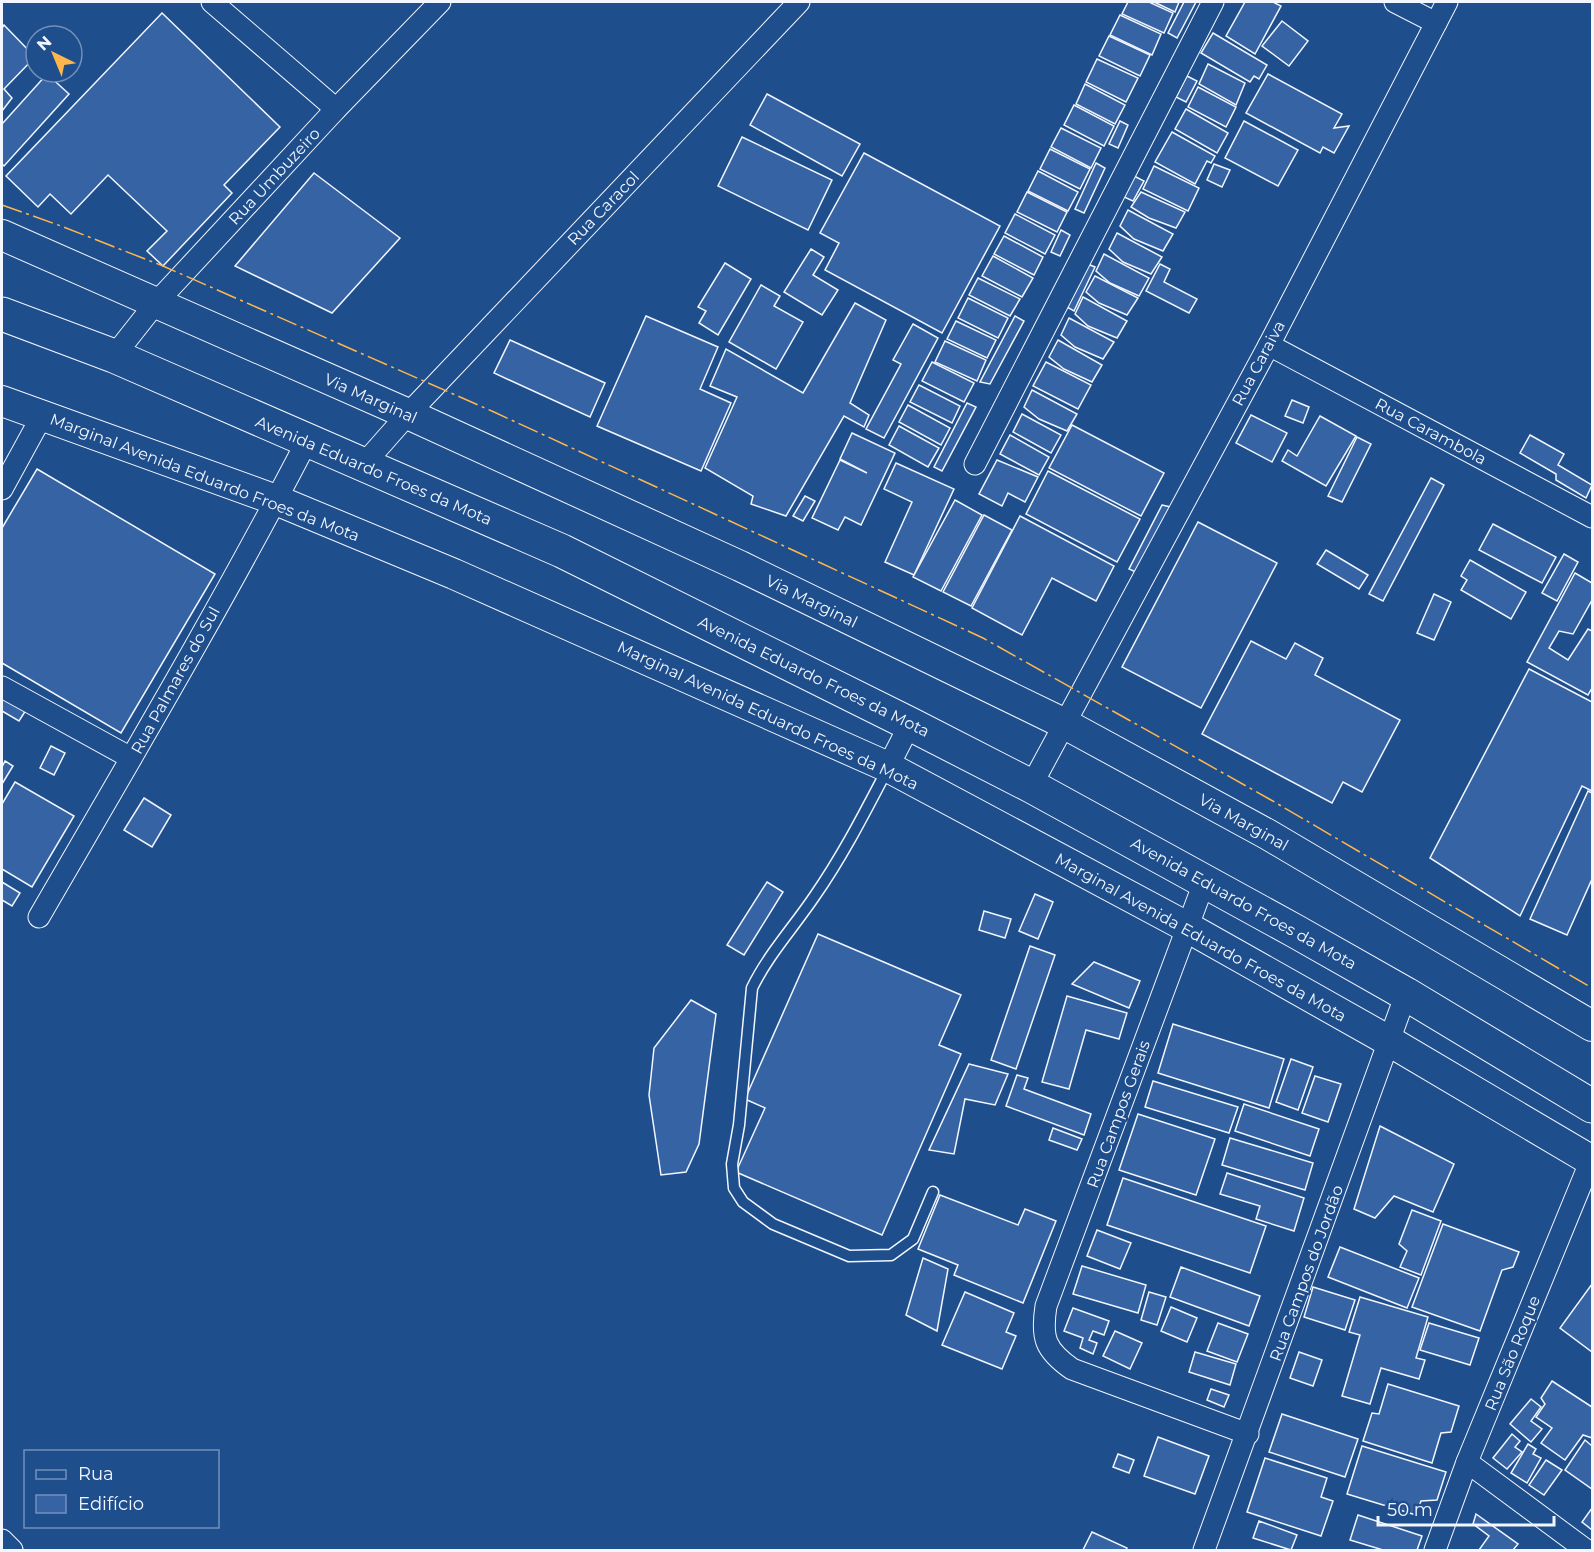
<svg xmlns="http://www.w3.org/2000/svg" width="1594" height="1552" font-family="Montserrat,sans-serif">
<rect width="100%" height="100%" fill="#1f4e8c"/>
<!-- building -->
<g fill="#3563a3" stroke="#f2f6ff" stroke-width="1.5">
<path d="M1128,2H1149L1173,13L1164,33L1122,14Z"/>
<path d="M1154,2H1179L1175,12Z"/>
<path d="M1184,2H1196L1177,38L1168,33Z"/>
<path d="M1245,2H1273L1281,6L1255,54L1226,36Z"/>
<path d="M162,13L280,127L224,185L232,193L163,266L147,251L167,231L108,175L71,214L50,194L38,207L6,176Z"/>
<path d="M1120,15L1161,34L1152,55L1110,35Z"/>
<path d="M1282,21L1308,41L1289,66L1262,46Z"/>
<path d="M4,25L35,57L4,89L12,98L2,111V28Z"/>
<path d="M1213,33L1267,65L1259,79L1254,76L1250,82L1201,53Z"/>
<path d="M1109,36L1150,55L1140,76L1099,56Z"/>
<path d="M1097,59L1138,78L1126,102L1086,82Z"/>
<path d="M1208,64L1245,83L1236,105L1199,84Z"/>
<path d="M47,74L69,94L4,166L2,164V124Z"/>
<path d="M1268,74L1342,114L1334,128L1349,126L1334,153L1323,147L1320,153L1246,113Z"/>
<path d="M1187,76L1197,81L1186,102L1176,97Z"/>
<path d="M1085,84L1125,105L1115,124L1076,104Z"/>
<path d="M1198,87L1236,107L1226,127L1188,107Z"/>
<path d="M767,94L860,144L842,176L750,125Z"/>
<path d="M1074,105L1114,126L1104,146L1064,125Z"/>
<path d="M1186,109L1228,133L1217,153L1175,129Z"/>
<path d="M1120,121L1128,125L1118,148L1109,144Z"/>
<path d="M1244,121L1298,150L1278,186L1225,158Z"/>
<path d="M1061,128L1101,148L1091,168L1051,147Z"/>
<path d="M1172,132L1215,156L1211,163L1207,161L1195,184L1155,162Z"/>
<path d="M742,137L832,180L808,230L718,186Z"/>
<path d="M1050,149L1090,169L1080,189L1040,169Z"/>
<path d="M864,153L1000,226L942,333L825,270L839,243L820,233Z"/>
<path d="M1096,163L1105,168L1084,213L1075,209Z"/>
<path d="M1214,164L1230,170L1222,187L1207,180Z"/>
<path d="M1154,166L1199,188L1188,211L1143,189Z"/>
<path d="M1038,171L1078,192L1068,211L1028,191Z"/>
<path d="M314,173L400,238L332,313L235,266Z"/>
<path d="M1134,176L1144,181L1133,201L1124,197Z"/>
<path d="M1027,192L1067,212L1057,232L1017,212Z"/>
<path d="M1141,192L1185,212L1176,228L1149,218L1131,207Z"/>
<path d="M1128,210L1173,234L1163,251L1134,239L1120,226Z"/>
<path d="M1015,214L1055,235L1045,254L1005,233Z"/>
<path d="M1061,230L1070,235L1060,256L1051,252Z"/>
<path d="M1117,233L1162,257L1151,274L1123,262L1109,249Z"/>
<path d="M1004,236L1043,257L1034,275L994,254Z"/>
<path d="M811,249L824,257L813,275L838,290L822,315L784,292Z"/>
<path d="M1104,254L1149,278L1139,296L1110,283L1096,271Z"/>
<path d="M993,256L1033,278L1022,297L982,276Z"/>
<path d="M725,263L751,279L718,335L699,323L706,311L698,307Z"/>
<path d="M1085,263L1095,267L1074,311L1065,306Z"/>
<path d="M1160,264L1170,269L1164,282L1197,299L1189,313L1146,291Z"/>
<path d="M1095,276L1138,298L1127,315L1099,303L1086,292Z"/>
<path d="M978,278L1020,299L1010,316L969,295Z"/>
<path d="M761,285L780,296L774,306L803,322L776,369L729,342Z"/>
<path d="M1083,297L1127,321L1117,338L1088,326L1075,314Z"/>
<path d="M968,298L1008,318L998,338L958,318Z"/>
<path d="M855,303L886,320L850,403L869,415L864,427L844,416L786,516L751,504L753,496L705,468L737,397L710,386L726,349L803,393Z"/>
<path d="M646,316L718,347L700,389L731,403L701,471L597,426Z"/>
<path d="M1015,316L1024,321L990,384L980,382Z"/>
<path d="M1069,318L1114,342L1103,359L1075,347L1061,335Z"/>
<path d="M956,321L996,340L987,358L947,339Z"/>
<path d="M913,324L938,338L884,438L866,429L901,364L893,360Z"/>
<path d="M510,340L605,383L590,417L494,373Z"/>
<path d="M1058,340L1102,365L1092,382L1064,369L1049,357Z"/>
<path d="M945,341L986,360L977,381L935,362Z"/>
<path d="M932,362L974,383L964,402L922,381Z"/>
<path d="M1046,362L1091,385L1078,409L1033,386Z"/>
<path d="M919,385L960,406L952,423L910,402Z"/>
<path d="M1032,390L1077,414L1067,431L1039,419L1024,407Z"/>
<path d="M1292,400L1309,407L1303,423L1285,416Z"/>
<path d="M967,403L976,407L942,471L934,467Z"/>
<path d="M908,405L950,428L941,445L899,422Z"/>
<path d="M1022,414L1061,435L1051,453L1013,432Z"/>
<path d="M1251,415L1287,433L1272,462L1236,443Z"/>
<path d="M1320,416L1356,436L1326,486L1282,461L1288,450L1297,456Z"/>
<path d="M1072,425L1164,473L1141,516L1049,468Z"/>
<path d="M899,426L939,448L928,467L889,445Z"/>
<path d="M852,433L895,453L861,525L845,517L838,530L812,518L840,460L867,473L840,459Z"/>
<path d="M1010,435L1049,457L1039,475L1000,454Z"/>
<path d="M1530,435L1564,454L1558,465L1592,485L1586,498L1556,480V474L1520,453Z"/>
<path d="M1357,437L1371,444L1342,502L1328,496Z"/>
<path d="M997,460L1038,477L1025,502L1008,493L1002,506L979,494Z"/>
<path d="M896,463L954,489L914,575L885,562L912,502L884,489Z"/>
<path d="M37,469L215,574L121,733L2,663V528Z"/>
<path d="M1048,471L1140,519L1117,562L1026,514Z"/>
<path d="M1431,478L1444,485L1383,601L1369,594Z"/>
<path d="M805,496L815,501L803,521L793,516Z"/>
<path d="M955,500L982,515L941,591L913,577Z"/>
<path d="M1162,505L1175,508L1140,574L1129,569Z"/>
<path d="M984,515L1012,530L971,606L943,592Z"/>
<path d="M1020,516L1114,566L1096,601L1052,578L1022,635L972,608Z"/>
<path d="M1198,522L1277,563L1201,708L1122,667Z"/>
<path d="M1493,524L1556,557L1542,583L1479,550Z"/>
<path d="M1326,550L1368,575L1359,589L1317,564Z"/>
<path d="M1564,554L1578,562L1557,601L1542,593Z"/>
<path d="M1470,560L1526,592L1511,619L1461,590L1467,580L1461,576Z"/>
<path d="M1575,573L1592,583V600L1573,634L1559,631L1549,648L1568,660L1588,629L1592,631V688L1588,695L1527,662Z"/>
<path d="M1434,594L1451,602L1434,640L1417,633Z"/>
<path d="M1251,641L1286,659L1295,643L1323,658L1315,675L1400,720L1362,792L1343,782L1332,803L1202,734Z"/>
<path d="M1529,669L1592,702V791L1582,786L1520,916L1430,858Z"/>
<path d="M2,698L26,710L19,721L2,711Z"/>
<path d="M51,746L65,753L54,775L40,768Z"/>
<path d="M5,761L13,766L2,784V767Z"/>
<path d="M15,782L74,816L32,887L2,869V804Z"/>
<path d="M1588,791L1592,793V879L1567,935L1530,919Z"/>
<path d="M144,798L171,815L152,847L124,830Z"/>
<path d="M2,882L20,893L12,906L2,900Z"/>
<path d="M767,882L783,892L744,955L727,945Z"/>
<path d="M1035,894L1053,902L1038,939L1019,931Z"/>
<path d="M984,911L1011,919L1005,938L979,930Z"/>
<path d="M818,934L961,995L939,1045L961,1054L882,1235L736,1172L765,1108L745,1099Z"/>
<path d="M1030,946L1055,955L1016,1069L991,1060Z"/>
<path d="M1094,962L1140,981L1129,1008L1072,984Z"/>
<path d="M1067,996L1127,1013L1119,1039L1086,1030L1069,1089L1042,1082Z"/>
<path d="M691,1000L716,1014L699,1144L686,1172L661,1175L649,1095L654,1048Z"/>
<path d="M1173,1024L1284,1059L1269,1108L1158,1073Z"/>
<path d="M1291,1059L1313,1067L1298,1110L1276,1102Z"/>
<path d="M969,1064L1008,1074L995,1105L965,1099L954,1154L929,1150Z"/>
<path d="M1017,1075L1028,1078L1024,1089L1091,1114L1084,1135L1006,1106Z"/>
<path d="M1315,1076L1341,1084L1328,1122L1302,1113Z"/>
<path d="M1153,1081L1238,1107L1229,1133L1145,1107Z"/>
<path d="M1244,1104L1319,1129L1310,1156L1235,1131Z"/>
<path d="M1138,1114L1215,1139L1196,1195L1119,1170Z"/>
<path d="M1380,1126L1454,1164L1433,1212L1394,1196L1375,1218L1354,1209Z"/>
<path d="M1053,1128L1082,1139L1077,1150L1049,1140Z"/>
<path d="M1230,1138L1313,1163L1305,1190L1222,1165Z"/>
<path d="M1227,1173L1304,1198L1294,1231L1256,1219L1260,1206L1220,1194Z"/>
<path d="M1123,1178L1266,1226L1250,1273L1107,1225Z"/>
<path d="M940,1195L1018,1225L1025,1209L1056,1221L1023,1303L954,1275L958,1265L918,1249Z"/>
<path d="M1412,1210L1441,1221L1421,1275L1400,1267L1407,1251L1399,1244Z"/>
<path d="M1443,1224L1519,1252L1513,1267L1502,1270L1480,1331L1412,1307Z"/>
<path d="M1097,1230L1131,1243L1120,1269L1087,1256Z"/>
<path d="M1340,1247L1419,1278L1407,1308L1328,1277Z"/>
<path d="M923,1258L948,1269L937,1331L906,1315Z"/>
<path d="M1082,1266L1146,1285L1138,1313L1073,1294Z"/>
<path d="M1181,1267L1260,1296L1249,1326L1170,1297Z"/>
<path d="M1592,1284V1352L1560,1328Z"/>
<path d="M1313,1287L1355,1300L1345,1330L1304,1317Z"/>
<path d="M965,1292L1014,1313L1006,1332L1016,1336L1002,1369L942,1345Z"/>
<path d="M1149,1292L1166,1297L1157,1325L1141,1320Z"/>
<path d="M1360,1297L1428,1317L1416,1358L1425,1360L1419,1379L1381,1368L1370,1404L1342,1396L1360,1335L1349,1332Z"/>
<path d="M1171,1307L1197,1318L1187,1342L1161,1331Z"/>
<path d="M1073,1308L1109,1321L1104,1335L1093,1331L1089,1340L1097,1343L1093,1354L1080,1348L1083,1338L1064,1331Z"/>
<path d="M1218,1323L1248,1334L1237,1362L1207,1351Z"/>
<path d="M1429,1323L1479,1338L1470,1365L1420,1350Z"/>
<path d="M1115,1331L1142,1343L1130,1369L1103,1356Z"/>
<path d="M1195,1352L1236,1364L1230,1385L1189,1372Z"/>
<path d="M1299,1352L1322,1360L1313,1386L1290,1378Z"/>
<path d="M1552,1381L1592,1407V1438L1583,1435L1565,1460L1541,1443L1552,1428L1536,1417L1545,1404L1541,1398Z"/>
<path d="M1388,1384L1459,1406L1451,1432L1441,1433L1432,1463L1363,1441L1372,1413L1379,1414Z"/>
<path d="M1211,1389L1229,1395L1224,1407L1207,1400Z"/>
<path d="M1531,1399L1541,1407L1531,1421L1542,1429L1531,1442L1510,1424Z"/>
<path d="M1282,1414L1358,1439L1345,1477L1269,1452Z"/>
<path d="M1512,1434L1520,1441L1515,1447L1522,1452L1507,1469L1493,1458Z"/>
<path d="M1158,1437L1209,1456L1195,1494L1144,1476Z"/>
<path d="M1585,1440L1592,1446V1489L1565,1470Z"/>
<path d="M1528,1444L1536,1449L1533,1454L1541,1458L1527,1483L1511,1473Z"/>
<path d="M1362,1446L1446,1472L1437,1500L1421,1501L1416,1515L1347,1494Z"/>
<path d="M1118,1454L1134,1460L1129,1473L1113,1467Z"/>
<path d="M1265,1458L1327,1478L1321,1497L1333,1501L1321,1536L1247,1512Z"/>
<path d="M1546,1460L1562,1470L1544,1495L1529,1485Z"/>
<path d="M1592,1508V1530L1582,1522Z"/>
<path d="M1476,1514L1518,1544L1513,1550H1479L1489,1536L1473,1524Z"/>
<path d="M1358,1515L1422,1536L1417,1550H1383L1350,1540Z"/>
<path d="M1259,1521L1297,1535L1291,1550L1253,1538Z"/>
<path d="M1092,1532L1127,1548L1126,1550H1083Z"/>
</g>
<g fill="none" stroke-linecap="round" stroke-linejoin="round">
<defs>
<path id="lane" d="M887,770C864,814 842,857 814,897C793,928 768,955 752,988L739,1125L732,1164L734,1188L743,1202L773,1224L849,1256L891,1255L913,1239L933,1192"/>
<g id="street">
<path d="M212,2L336,109"/>
<path d="M1395,2L1436,23"/>
<path d="M1269,345L1592,517"/>
<path d="M114,356L155,304L336,109L440,2"/>
<path d="M975,464L1213,2"/>
<path d="M363,465L408,414L799,2"/>
<path d="M2,489L42,416"/>
<path d="M2,687L131,758"/>
<path d="M888,767L910,724"/>
<path d="M1031,786L1269,345L1447,2"/>
<path d="M1205,880L1046,1306C1041,1338 1045,1350 1072,1369L1248,1434"/>
<path d="M39,917C130,760 223,603 307,441"/>
<path d="M1467,1462L1586,1550"/>
<path d="M2,1540L12,1550"/>
<path d="M1204,1550L1406,994"/>
<path d="M1435,1550L1467,1462L1591,1160"/>
</g>
<g id="secondary">
<path d="M2,235L408,414L740,566L1065,724L1267,834L1592,1026"/>
<path d="M2,401L276,500L454,574L888,767L1187,927L1389,1041L1592,1161"/>
</g>
<path id="highway" d="M2,314L114,356L562,551L910,724L1031,786L1295,931L1406,994L1592,1106"/>
</defs>
<!-- lane casing -->
<use href="#lane" stroke="#f2f6ff" stroke-width="13"/>
<!-- street casing -->
<use href="#street" stroke="#f2f6ff" stroke-width="23"/>
<!-- secondary casing -->
<use href="#secondary" stroke="#f2f6ff" stroke-width="32"/>
<!-- highway casing -->
<use href="#highway" stroke="#f2f6ff" stroke-width="35"/>
<!-- lane -->
<use href="#lane" stroke="#1f4e8c" stroke-width="10"/>
<!-- street -->
<use href="#street" stroke="#1f4e8c" stroke-width="21"/>
<!-- secondary -->
<use href="#secondary" stroke="#1f4e8c" stroke-width="30"/>
<!-- highway -->
<use href="#highway" stroke="#1f4e8c" stroke-width="33"/>
<!-- power -->
<path stroke="#ffb74d" stroke-width="1.5" stroke-dasharray="21 4.5 3 4.5" stroke-linecap="butt" d="M2,205L61,226L163,266L494,412L983,638L1271,800L1592,988"/>
</g>
<g text-anchor="middle" stroke-width="4.5" stroke-linejoin="round" paint-order="stroke">
<!-- street labels -->
<g font-size="16" fill="#f2f6ff" stroke="#1f4e8c">
<text transform="translate(274 176) rotate(-47)" y="6">Rua Umbuzeiro</text>
<text transform="translate(603 208) rotate(-46)" y="6">Rua Caracol</text>
<text transform="translate(1258 363) rotate(-62)" y="6">Rua Caraiva</text>
<text transform="translate(371 398) rotate(24)" y="6">Via Marginal</text>
<text transform="translate(1431 431) rotate(28)" y="6">Rua Carambola</text>
<text transform="translate(374 470) rotate(23)" y="6">Avenida Eduardo Froes da Mota</text>
<text transform="translate(205 477) rotate(21)" y="6">Marginal Avenida Eduardo Froes da Mota</text>
<text transform="translate(812 601) rotate(26)" y="6">Via Marginal</text>
<text transform="translate(814 676) rotate(26)" y="6">Avenida Eduardo Froes da Mota</text>
<text transform="translate(175 680) rotate(-61)" y="6">Rua Palmares do Sul</text>
<text transform="translate(768 715) rotate(25)" y="6">Marginal Avenida Eduardo Froes da Mota</text>
<text transform="translate(1244 822) rotate(29)" y="6">Via Marginal</text>
<text transform="translate(1244 903) rotate(29)" y="6">Avenida Eduardo Froes da Mota</text>
<text transform="translate(1201 937) rotate(29)" y="6">Marginal Avenida Eduardo Froes da Mota</text>
<text transform="translate(1118 1114) rotate(-70)" y="6">Rua Campos Gerais</text>
<text transform="translate(1306 1273) rotate(-70)" y="6">Rua Campos do Jordão</text>
<text transform="translate(1512 1353) rotate(-68)" y="6">Rua São Roque</text>
</g>
</g>
<!-- border -->
<rect width="1594" height="1552" fill="none" stroke="#f2f6ff" stroke-width="6"/>
<!-- legend -->
<rect x="24" y="1450" width="195" height="78" fill="#1f4e8c" stroke="#7391ba" stroke-width="1.5"/>
<rect x="36" y="1470" width="30" height="9" fill="#1f4e8c" stroke="#7391ba" stroke-width="1.5"/>
<text x="78" y="1480" font-size="18" fill="#f2f6ff">Rua</text>
<rect x="36" y="1495" width="30" height="18" fill="#3563a3" stroke="#7391ba" stroke-width="1.5"/>
<text x="78" y="1510" font-size="18" fill="#f2f6ff">Edifício</text>
<!-- north arrow -->
<g transform="translate(54 54) rotate(317)"><circle r="28" fill="#1f4e8c" stroke="#7391ba" stroke-width="1.5"/>
<path d="M0-4.5L10 22L0 15L-10 22Z" fill="#ffb74d"/>
<text y="-9" font-size="16" font-weight="bold" text-anchor="middle" fill="#f2f6ff">N</text>
</g>
<!-- scale -->
<path d="M1378 1516v9h176v-9" fill="none" stroke="#f2f6ff" stroke-width="3"/>
<text x="1387" y="1516" font-size="18" fill="#f2f6ff" stroke="#1f4e8c" stroke-width="4.5" paint-order="stroke">50 m</text>
</svg>
